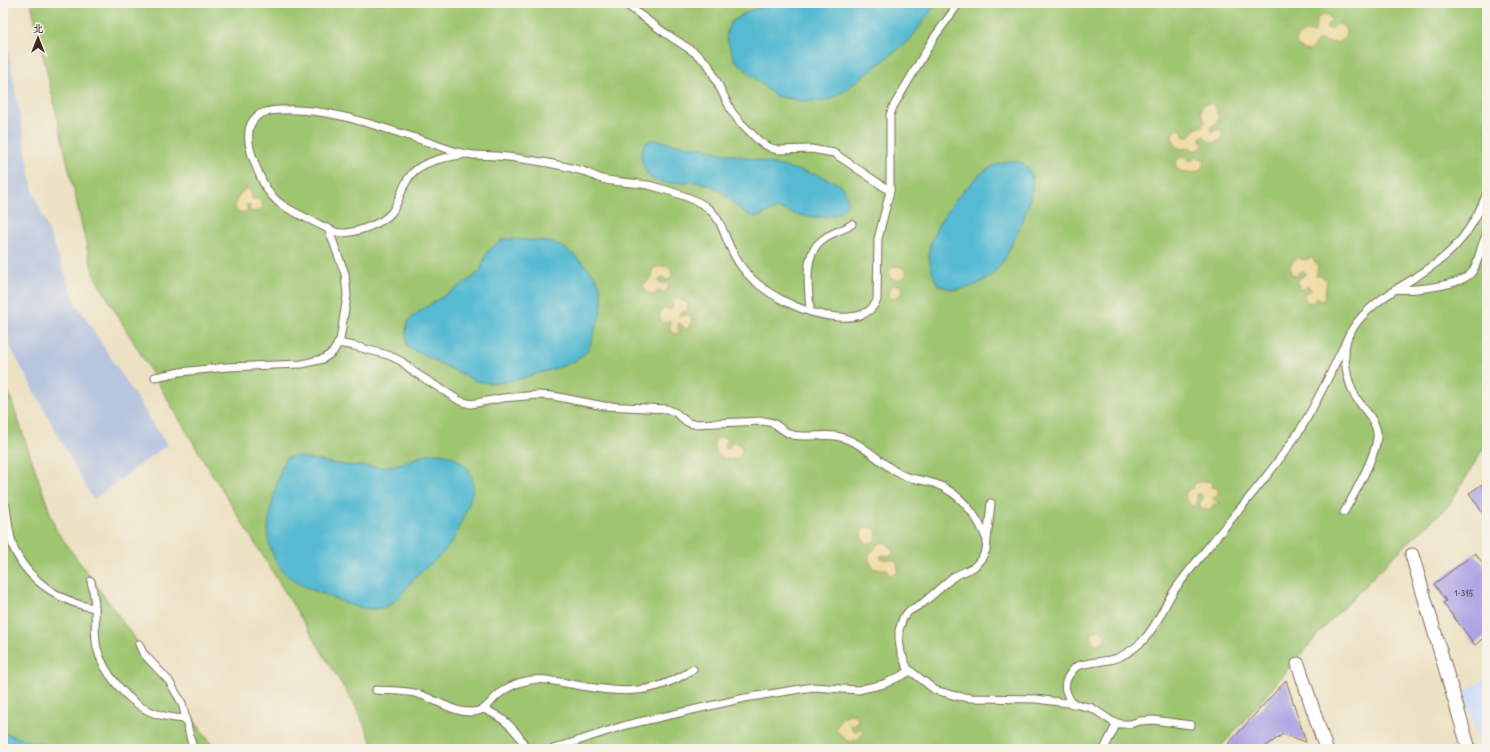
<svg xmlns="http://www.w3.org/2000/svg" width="1490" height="752" font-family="'Patrick Hand','LXGW WenKai TC',sans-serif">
<rect width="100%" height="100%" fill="#f7f3e8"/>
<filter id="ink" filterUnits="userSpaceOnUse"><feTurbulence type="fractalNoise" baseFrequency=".025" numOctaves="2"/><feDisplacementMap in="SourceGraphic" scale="8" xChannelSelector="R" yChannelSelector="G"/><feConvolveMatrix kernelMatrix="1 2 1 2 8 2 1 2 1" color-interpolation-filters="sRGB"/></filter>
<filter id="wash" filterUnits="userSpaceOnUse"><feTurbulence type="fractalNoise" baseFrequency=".012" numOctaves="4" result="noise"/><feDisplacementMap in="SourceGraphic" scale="16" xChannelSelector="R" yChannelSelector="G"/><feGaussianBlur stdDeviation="0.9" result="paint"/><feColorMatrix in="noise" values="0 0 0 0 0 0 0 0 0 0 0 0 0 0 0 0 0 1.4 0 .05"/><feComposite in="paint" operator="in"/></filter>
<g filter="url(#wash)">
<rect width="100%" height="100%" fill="#ede1c3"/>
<!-- built -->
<path fill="#cbdbf9" d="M1487,677V749H1481L1464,693Z"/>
<!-- industrial -->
<path fill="#b7c5de" d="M3,20L33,190L77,305L167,445L93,500L3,334Z"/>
<!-- green -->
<g fill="#9ec570" stroke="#6c7847">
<path d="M31,3H1487V442L1450,504L1396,554L1328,623L1262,700L1219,749H375L357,709L203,459L93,274Z"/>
<path d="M3,380L5,382L56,530L215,749H3Z"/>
</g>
<!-- sand -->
<g fill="#eeda9e" stroke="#94825e">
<path d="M1325,14L1332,21L1327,25L1326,28L1332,29L1337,24H1341L1346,30C1346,48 1330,43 1319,40L1309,51L1304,50L1297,46C1294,38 1300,34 1307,31L1315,33C1317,24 1312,18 1325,14Z"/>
<path d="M1211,103L1216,107L1217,114L1219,117L1216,124L1211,127V130L1212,132L1219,129C1223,131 1223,134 1222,138C1215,145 1209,144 1204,136L1200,137V141L1204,146L1198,150H1193L1189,147C1178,152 1172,144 1172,133L1176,130L1179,129L1182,131L1184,137L1190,136L1195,129L1202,126L1205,122L1201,112V108L1205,104Z"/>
<path d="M1182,156L1187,158L1189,161L1192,160L1196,157L1204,159C1206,175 1180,178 1175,165L1178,159Z"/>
<path d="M245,189H248L252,193V198C258,199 262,200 263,207C261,211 253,213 249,210L250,205L247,204L246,206L248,209L246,212C229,216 235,196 245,189Z"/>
<path d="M1298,257C1303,262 1307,259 1312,258L1318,266L1316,276H1321L1327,280L1324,300L1319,301L1317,297H1315V303L1308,302L1304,298L1305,292L1310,291L1311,289L1307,286L1304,289H1301L1297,280L1305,275V272L1303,271L1298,273L1299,275L1295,276C1289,274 1290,268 1291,263Z"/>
<path d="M665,266C671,267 673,273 671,279L666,280L663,277L658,281L659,283H668L669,286L665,292L657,291L655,295C649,294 643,291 643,285L652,277V270L656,267Z"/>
<path d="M894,266C900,266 905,267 907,274C903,280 896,281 890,278L889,270Z"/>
<path d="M895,284L901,286L903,290L901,294L892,299C887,292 887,287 895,284Z"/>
<path d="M677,299L684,301L688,305L687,311L680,313L679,315L681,316L685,315H690C693,319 692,327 687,329H685L680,323L678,324V327L680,332L675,334L670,331V321L664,323L662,322C658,316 659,312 664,308L671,310L673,306V300Z"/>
<path d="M723,437L728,440L724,445L726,449H728L733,441L742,447C743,469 705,458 716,439Z"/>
<path d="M1209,481L1212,483L1211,487L1218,488V496L1214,497L1213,499L1218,501L1219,504H1214C1211,509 1208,511 1201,509L1199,504L1203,498L1201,494H1197V503L1194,506H1192C1184,500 1182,491 1193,488L1194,484L1199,482Z"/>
<circle cx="869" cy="535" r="8"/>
<path d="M885,542L893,549V554L892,556L882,555L880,558C885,561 892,557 897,562L898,571L894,575H889L886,569H874C870,564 867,558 870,552L873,551L879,543Z"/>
<circle cx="1098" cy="637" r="7"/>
<path d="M851,714L857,716L858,720L856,724L850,725V727L855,731L861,728L863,731L860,738L851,742L845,740L836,730C838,722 842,715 851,714Z"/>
</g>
<!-- water -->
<g fill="#54bad2" stroke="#487278">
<path d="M779,3H937L910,40L844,91L827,101H803L775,96L735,60L726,37L730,23L750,10Z"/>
<path d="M656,140L680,145L709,149L721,153L741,156L817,175L837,183L841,186L847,195V205C838,221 810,218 794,214C789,212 785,210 779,209C769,209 760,220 751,216C733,208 726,189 703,183C687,179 668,188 652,179C643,173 636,149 647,142C650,140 653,140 656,140Z"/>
<path d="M1009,161H1019C1025,165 1031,170 1032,177C1035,193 1024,218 1017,233C1012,242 1009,252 1004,260C990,282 963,297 938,285C933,275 929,265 929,253C929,228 966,184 986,170C993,165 1002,163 1009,161Z"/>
<path d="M503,239C516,239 546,240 557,244C565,247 571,253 577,258C601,277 608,295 597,324C593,335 591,350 581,357C567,367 549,370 533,375C513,381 497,386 476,381L407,347L406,330L408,321L418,312L471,279L480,271L487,252Z"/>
<path d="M438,453C448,454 455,457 463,464C482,479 469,504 461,522C457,530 455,539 449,546C439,559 425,567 414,579C404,589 396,606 381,608C362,612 343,602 326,595C302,586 286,581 274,557C271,550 268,541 268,534C267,520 279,468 286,458L295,456L336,464L358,466L385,467L399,464L427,454Z"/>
<path d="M3,732L21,739L60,749H3Z"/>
</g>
<g id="blocks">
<!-- building -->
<g fill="#aba1e5">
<path d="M1487,481V519L1469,493Z"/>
<path d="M1475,553L1487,569V635L1475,645L1443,603L1446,601L1434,584Z"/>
<path d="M1286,680L1306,742L1283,734L1262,749H1234L1228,744Z"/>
</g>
</g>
</g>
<g filter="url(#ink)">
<use href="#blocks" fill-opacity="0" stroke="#796a58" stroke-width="1"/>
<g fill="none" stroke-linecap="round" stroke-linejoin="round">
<defs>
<g id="lane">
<path d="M624,3L665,33L694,52L708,64L732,112L740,122L760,142L771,148L779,150L811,149L834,153L890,191"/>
<path d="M466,154C450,157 431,159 417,169C403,179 401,199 392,212C383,224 350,236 336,232C327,229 317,223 308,219C284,207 271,202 260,176C254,162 243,138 252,122C258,112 268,111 279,110C330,107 379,127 428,142C440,146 454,152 467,154C477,156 487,155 497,156C514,157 531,160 548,163C559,165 572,168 583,171C589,173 595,177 602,179C618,183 636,182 652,186C667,190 698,199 709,209C721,219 724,235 731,249C734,254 737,261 741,266C761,294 805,315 838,317C854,318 870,316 877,300L878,239L890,191V115L893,107L933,39L959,3"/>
<path d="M1395,289C1412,291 1462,286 1472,272C1480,260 1480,245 1487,234"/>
<path d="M810,311C809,289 802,255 822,240C831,232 843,231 852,224"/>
<path d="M338,343L354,346L388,355L401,361L414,372L460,401L471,404L503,398L538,395L553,396L604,406L667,409L676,413L687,422L693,424L764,421C766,422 770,422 773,423C780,427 785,433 793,435C807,438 822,434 836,436C860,440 878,461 898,473C910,480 923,479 936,484C960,493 977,515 986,538"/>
<path d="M155,377L180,372L227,367L302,364L323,359L333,352L340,340L347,296L345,274L328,228"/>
<path d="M991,503L986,550L982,558L974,567L953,577L923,603L909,611L903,618L899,630V639L901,653L908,669L935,690L956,696L971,698L1036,699L1075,704L1092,708L1113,722L1121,724H1130L1140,721L1153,720L1191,725"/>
<path d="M3,505L6,506C8,521 9,538 15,551C29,581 64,604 95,608"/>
<path d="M1344,512C1354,495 1375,457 1377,438C1379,422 1362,408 1355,396C1347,381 1342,356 1347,339C1349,332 1354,327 1358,321C1384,290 1417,281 1445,256C1464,240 1478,216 1487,193"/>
<path d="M91,581C93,590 95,599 95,608C96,621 94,635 97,648C103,672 127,701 149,711C159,716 173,718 185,719"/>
<path d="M139,644L143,653L169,681L182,703L193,749"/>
<path d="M376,690C389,691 405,690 418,694C436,699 453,713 472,712C487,711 489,702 499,694C506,688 517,683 526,681C541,677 557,682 571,684C616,693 653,697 693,669"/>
<path d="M1073,704C1067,695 1062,687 1068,677C1070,674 1073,669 1076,667C1083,662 1107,662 1117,658C1128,653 1139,646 1146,637C1159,622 1165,603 1176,588C1216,534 1263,486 1300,430C1318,401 1332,370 1347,339"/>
<path d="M484,709C503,717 518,730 526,749"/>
<path d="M553,749L626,725L745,698L813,687L858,690L884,684L911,671"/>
<path d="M1104,749L1117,723"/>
</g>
<g id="street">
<path d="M1412,555L1469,749"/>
<path d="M1298,664L1326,749"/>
</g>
</defs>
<!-- lane casing -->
<use href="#lane" stroke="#796a58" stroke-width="9"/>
<!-- street casing -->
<use href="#street" stroke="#796a58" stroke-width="15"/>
<!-- lane -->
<use href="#lane" stroke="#fff" stroke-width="7"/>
<!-- street -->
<use href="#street" stroke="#fff" stroke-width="13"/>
</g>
</g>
<g text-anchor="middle" stroke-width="3" stroke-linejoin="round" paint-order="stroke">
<!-- number labels -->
<g font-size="9" fill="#574850">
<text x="1464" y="596">1-3栋</text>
</g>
</g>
<!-- margin -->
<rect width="1490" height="752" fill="none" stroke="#f7f3e8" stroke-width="16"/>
<!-- north arrow -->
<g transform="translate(38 38)" stroke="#f7f3e8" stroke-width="3" paint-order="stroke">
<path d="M0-3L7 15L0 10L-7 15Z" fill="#3b2a1e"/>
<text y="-6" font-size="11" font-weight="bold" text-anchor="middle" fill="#3b2a1e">北</text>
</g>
</svg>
